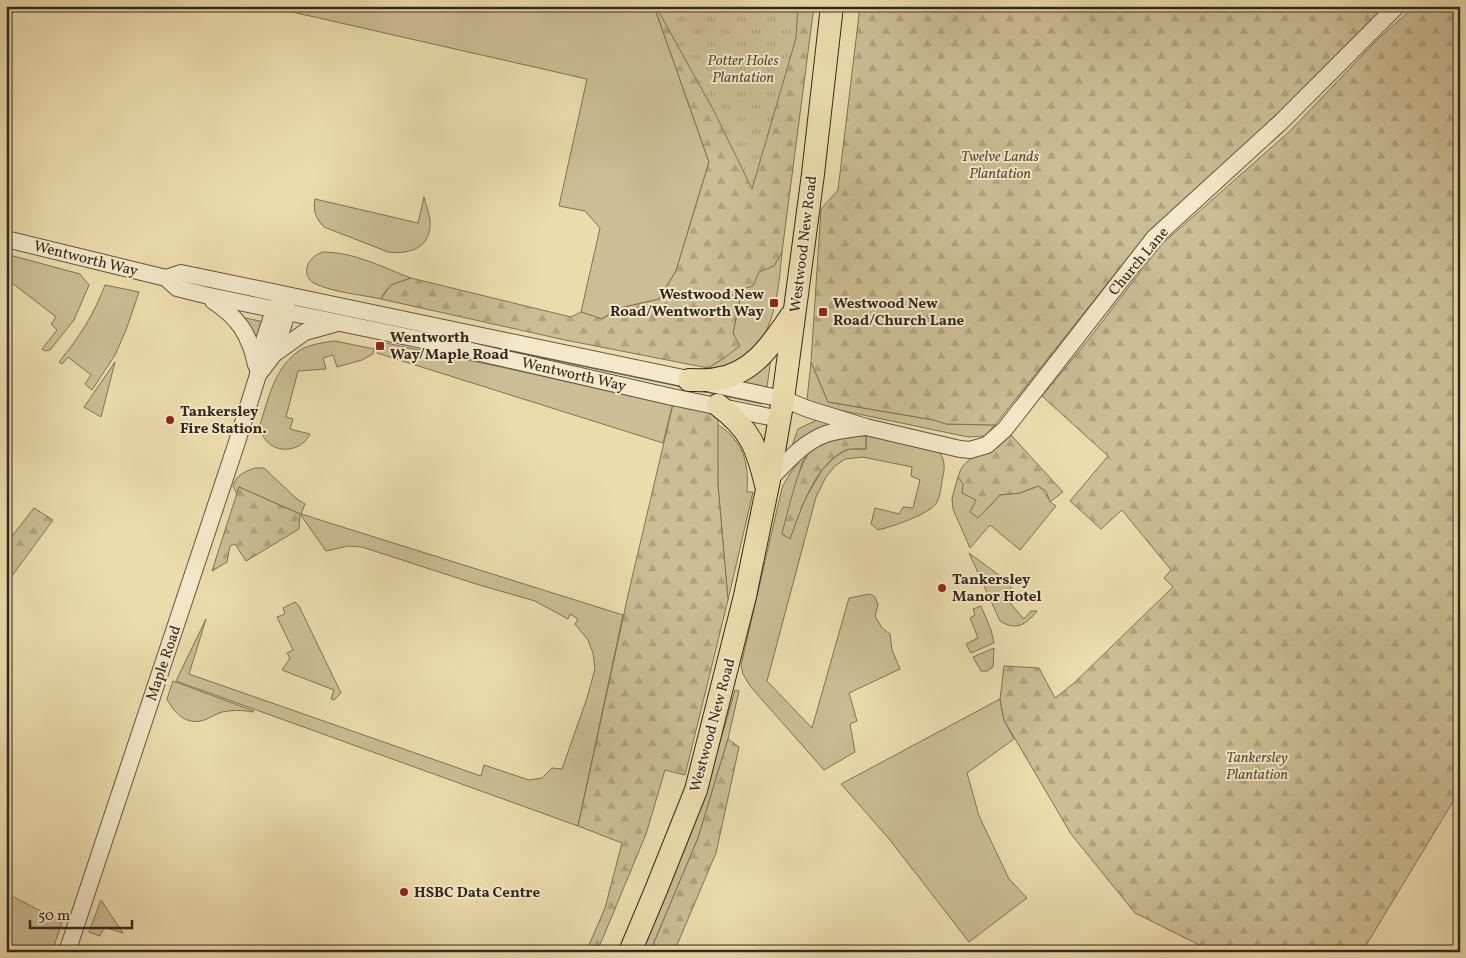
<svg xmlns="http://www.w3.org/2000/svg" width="1466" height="958" font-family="Vollkorn,serif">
<defs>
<pattern id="forest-firs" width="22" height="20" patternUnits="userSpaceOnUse" patternTransform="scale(1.25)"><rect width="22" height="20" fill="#ccbd94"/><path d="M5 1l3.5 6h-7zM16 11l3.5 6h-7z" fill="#b0a27f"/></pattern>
<pattern id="park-tufts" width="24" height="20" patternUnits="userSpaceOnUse" patternTransform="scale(1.25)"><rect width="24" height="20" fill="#ccbd94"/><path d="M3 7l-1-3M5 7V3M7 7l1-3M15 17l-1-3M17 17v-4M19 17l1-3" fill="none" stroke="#b0a27f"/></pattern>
</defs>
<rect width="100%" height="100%" fill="#ecdcac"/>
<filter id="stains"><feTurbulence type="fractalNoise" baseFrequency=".004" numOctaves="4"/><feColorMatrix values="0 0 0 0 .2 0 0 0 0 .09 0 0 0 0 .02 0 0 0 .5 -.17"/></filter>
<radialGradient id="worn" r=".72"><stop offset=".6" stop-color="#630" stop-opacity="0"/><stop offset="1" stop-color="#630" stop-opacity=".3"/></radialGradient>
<!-- grass -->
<g fill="#ccbd94" stroke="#7f7258">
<path d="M266,6H654L709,162L676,271L659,299L620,308L601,319L581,312L600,228L585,211L559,206L587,79Z"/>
<path d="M424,197C426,205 429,213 430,220C432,247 411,255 388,252L324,227C316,219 313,211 315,199L418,223Z"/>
<path d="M323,252C354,252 382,267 411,278C397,283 387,285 381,299C363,295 332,292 316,284C310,282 305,275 307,268C308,260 315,255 323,252Z"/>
<path d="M782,252C778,299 772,369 708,368L724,358L733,333L742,289L759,271L774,266Z"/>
<path d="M6,254L80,274L89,285L74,320L50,350L45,351L42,349L57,330L51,324L56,317L12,283L6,289Z"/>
<path d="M105,285L139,292L126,330L115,355L92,390L85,384L91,375L68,357L62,364L59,362C80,336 93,316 105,285Z"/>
<path d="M307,305L763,401L762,404L306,308Z"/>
<path d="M241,317L264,322L256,346Z"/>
<path d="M335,341L374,349L373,354L362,360L337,367L333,355L323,358L326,369L298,371L286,417L293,419L290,429L310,434C303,448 285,454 271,445C265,441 262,434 259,428C268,400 275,363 304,348C313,344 325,342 335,341Z"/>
<path d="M386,343L673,403L663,443L377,353Z"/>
<path d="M772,351L767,387L732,380Z"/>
<path d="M115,362L101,417L84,407Z"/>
<path d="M811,362L828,402L934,420L946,424L995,425L985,436L968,437L825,407L807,400Z"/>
<path d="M817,420L843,422L792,446L798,429Z"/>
<path d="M717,424C743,441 749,461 747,492H753L728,600L718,485Z"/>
<path d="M866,436C879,438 931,444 938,451C945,458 945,467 943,476C941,484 941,495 937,502C931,514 891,527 878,530L871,524L875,508L899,514L903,507L913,508L920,480L911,476L912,467L863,457L845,459L835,466L826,477L816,497L767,681L812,728L849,598L870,594L875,597L878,605L875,616L882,628L890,634L892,650L900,669L849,693L857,721L850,724L855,752L824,770L750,686L743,674L741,665L782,488C789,473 798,462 810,451L802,463L782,534L790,538L804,501L822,470L835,457L848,449H866Z"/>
<path d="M255,468H264L297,499L305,504L301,514L623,615L578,826L176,681L206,619L189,674L481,776L484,765L529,780L542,778L552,768L562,769L587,698L595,669L593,653L588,640L575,624L578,619L570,614L568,619L535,601L476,584L362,547L348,546L326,551L300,514L239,487L237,494L233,486C236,475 244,472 255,468Z"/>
<path d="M958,477L986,510L1000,495L1020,493L1038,486C1047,492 1047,501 1056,506L1020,550L990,525L970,548L953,509L952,498Z"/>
<path d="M969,553L1011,584L1010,603L1024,619L1031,611H1037C1026,625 1016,631 1000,621Z"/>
<path d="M295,602L299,606L341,693L334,700L331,699L334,690L282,670L290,658L287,653L293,650L277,617L285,614L283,608Z"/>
<path d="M981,606L991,630L994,643L971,653L966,644L978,638L970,618L975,615L973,609Z"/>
<path d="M994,648L993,667L987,671H981L973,657Z"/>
<path d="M173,681L254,711L253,712C243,710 232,710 222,712C216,714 210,718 204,720C187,726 174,713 167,699Z"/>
<path d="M735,690L739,691L728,739L698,838L650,952H642L691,833L714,763Z"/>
<path d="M1000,699L1004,720L1014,739L967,773L979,816L1009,879L1027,898L969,942L890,840L841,784Z"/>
<path d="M6,893L62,922L52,952H6Z"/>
<path d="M101,900L123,933L104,927L100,936L89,932Z"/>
</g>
<!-- forest -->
<g fill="url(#forest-firs)" stroke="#7f7258">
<path d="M654,6H814L782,252L774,266L759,272L753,286L742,289L733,333L740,346L724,358L708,368L565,340L381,299L391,285L411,278L571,317L581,312L602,319L620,308L659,299L676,271L709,162Z"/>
<path d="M860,6H1385L1278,114L1149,231L995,425L946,424L934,420L828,402L811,362L821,209L838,190Z"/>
<path d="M1415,6H1460V790L1362,952H1213L1135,913L1071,834L1004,720L1000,699L1004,666L1039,668L1055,698L1074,683L1173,587L1164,578L1171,570L1122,510L1101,529L1070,501L1108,456L1042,396L1089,339L1161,245L1290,131L1377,40Z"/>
<path d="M673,404L718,405V485L728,600L685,775L665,770L646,834L597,952H586L605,908L622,843L578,826L628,595Z"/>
<path d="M852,435L866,436V449C860,449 851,448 846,450C815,464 801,509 790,539L782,534C786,518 800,457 812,450C823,442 839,438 852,435Z"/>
<path d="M1011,435L1063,492L1050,502L1046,491L1038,486L1020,493L1000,495L978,518L970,512L976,500L962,493L963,484L958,477C964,455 979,458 995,449C1001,445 1006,439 1011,435Z"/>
<path d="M239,487L300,514L299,529L246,561L235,544L230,546L227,562L212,571Z"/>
<path d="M34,508L53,520L6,584V544Z"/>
<path d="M728,739L739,747L716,853L674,952H650L698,838Z"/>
</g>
<!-- park -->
<path fill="url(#park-tufts)" stroke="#7f7258" d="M657,6H798L796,38L752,189L714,111L660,14Z"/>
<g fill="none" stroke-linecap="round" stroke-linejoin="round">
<defs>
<g id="minor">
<path d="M6,239L166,278L177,288L205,295L432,342L672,397L780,419"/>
<path d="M166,278L181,273L783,399L808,409L866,427L960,449L970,450L987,445L1005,429L1154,238L1282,121L1397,6"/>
<path d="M213,301C238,317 250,335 256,365"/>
<path d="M274,354L305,332L334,324"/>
<path d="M258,375L274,354L287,313L286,302"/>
<path d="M769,480C786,463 803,442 826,434C838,430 852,429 864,427"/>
<path d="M67,952L237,442L258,375L259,356L274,310L280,302"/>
</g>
<g id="highway">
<path d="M689,380C698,380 707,381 716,379C753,374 772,344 791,316"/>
<path d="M718,405C750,429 757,447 766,485"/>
<path d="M630,952L656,890L696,790L745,596L769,480L783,399L813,174L832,6"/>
</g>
</defs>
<!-- minor casing -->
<use href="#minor" stroke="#605541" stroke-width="18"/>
<!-- highway casing -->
<use href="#highway" stroke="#32281d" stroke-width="24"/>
<!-- minor -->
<use href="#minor" stroke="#f3e8c9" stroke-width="16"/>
<!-- highway -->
<use href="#highway" stroke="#ecdcac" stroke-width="22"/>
</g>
<!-- markers -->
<g fill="#8f2418" stroke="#f3e8c9" stroke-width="2">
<rect x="769" y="298" width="10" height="10" rx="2.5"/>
<rect x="818" y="307" width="10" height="10" rx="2.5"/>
<rect x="375" y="341" width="10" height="10" rx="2.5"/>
<circle cx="170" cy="420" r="5"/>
<circle cx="942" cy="588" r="5"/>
<circle cx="404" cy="892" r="5"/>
</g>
<g text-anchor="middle" stroke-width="4" stroke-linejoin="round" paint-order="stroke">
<!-- park labels -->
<g font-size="15" font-style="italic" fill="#584d3b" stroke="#f3e8c9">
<text x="743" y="65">Potter Holes<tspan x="743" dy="17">Plantation</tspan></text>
<text x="1000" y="161">Twelve Lands<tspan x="1000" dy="17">Plantation</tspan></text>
<text x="1257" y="762">Tankersley<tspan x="1257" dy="17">Plantation</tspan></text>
</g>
<!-- street labels -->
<g font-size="15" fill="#32281d" stroke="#f3e8c9">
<text transform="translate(803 244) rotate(-83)" y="5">Westwood New Road</text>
<text transform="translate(86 258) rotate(14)" y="5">Wentworth Way</text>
<text transform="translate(1138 261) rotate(-50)" y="5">Church Lane</text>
<text transform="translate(574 374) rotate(13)" y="5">Wentworth Way</text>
<text transform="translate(163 663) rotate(-71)" y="5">Maple Road</text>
<text transform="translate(712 725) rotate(-75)" y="5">Westwood New Road</text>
</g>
<!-- poi labels -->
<g font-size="15" font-weight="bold" fill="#32281d" stroke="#f3e8c9" text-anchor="start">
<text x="764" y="299" text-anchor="end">Westwood New<tspan x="764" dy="17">Road/Wentworth Way</tspan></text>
<text x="833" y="308">Westwood New<tspan x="833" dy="17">Road/Church Lane</tspan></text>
<text x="390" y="342">Wentworth<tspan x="390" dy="17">Way/Maple Road</tspan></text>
<text x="180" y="416">Tankersley<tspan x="180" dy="17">Fire Station.</tspan></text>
<text x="952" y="584">Tankersley<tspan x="952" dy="17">Manor Hotel</tspan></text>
<text x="414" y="897">HSBC Data Centre</text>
</g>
</g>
<!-- margin -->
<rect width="1466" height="958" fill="none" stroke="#ecdcac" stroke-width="25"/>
<rect x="8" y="8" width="1451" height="943" fill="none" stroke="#32281d" stroke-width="2.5"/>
<rect x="12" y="12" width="1441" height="933" fill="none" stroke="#32281d"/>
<!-- scale -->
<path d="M30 920v8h102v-8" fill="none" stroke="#32281d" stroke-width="2.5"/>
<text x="38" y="920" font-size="15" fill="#32281d" stroke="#f3e8c9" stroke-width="4" paint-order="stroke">50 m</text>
<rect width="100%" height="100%" filter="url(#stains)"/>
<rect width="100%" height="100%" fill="url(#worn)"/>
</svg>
